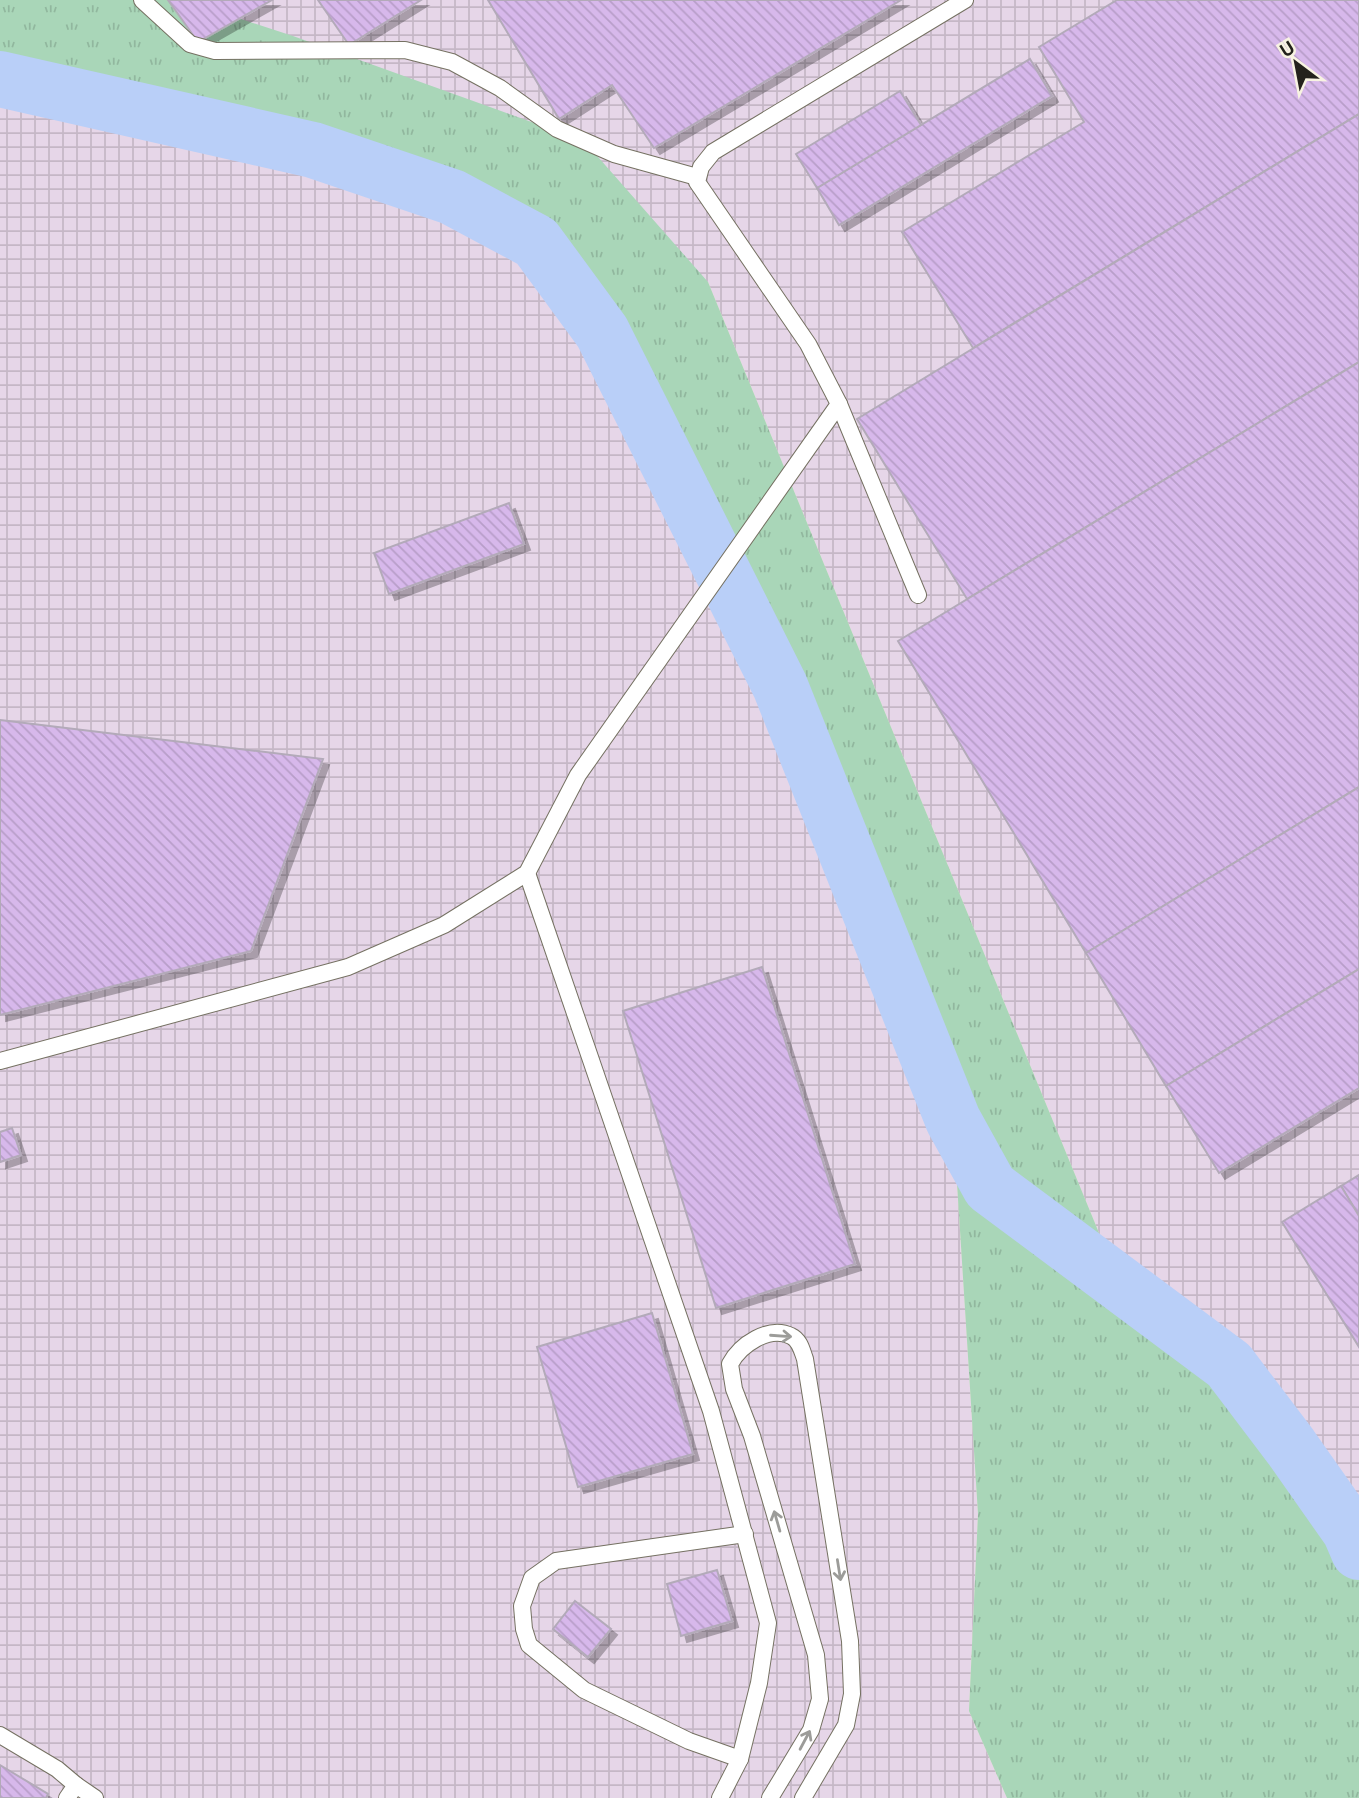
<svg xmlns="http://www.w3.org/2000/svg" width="1359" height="1798" font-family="Ubuntu,sans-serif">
<defs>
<pattern id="industrial-grid" width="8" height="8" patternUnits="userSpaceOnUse" patternTransform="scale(1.75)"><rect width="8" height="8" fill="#e6d6e8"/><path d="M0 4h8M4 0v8" fill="none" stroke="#c5b7c6"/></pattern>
<pattern id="grass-tufts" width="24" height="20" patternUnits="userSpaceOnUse" patternTransform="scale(1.75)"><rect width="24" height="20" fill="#a9d6b8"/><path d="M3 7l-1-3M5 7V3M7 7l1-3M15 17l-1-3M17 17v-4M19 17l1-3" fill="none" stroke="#91b79e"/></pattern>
<pattern id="building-back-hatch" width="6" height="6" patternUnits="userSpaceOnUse" patternTransform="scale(1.75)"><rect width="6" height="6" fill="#d7b8eb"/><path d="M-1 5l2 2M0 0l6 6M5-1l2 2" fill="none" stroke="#b89ec9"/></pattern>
<filter id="shadow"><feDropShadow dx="6" dy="6" stdDeviation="0" flood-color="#0004"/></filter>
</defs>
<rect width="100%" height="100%" fill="#ebe6d5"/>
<!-- industrial -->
<g fill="url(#industrial-grid)">
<path d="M183,0H1359V1535L1350,1531L1229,1365L1120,1284L708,282Z"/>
<path d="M0,79L313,150L452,197L536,242L602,332L780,686L953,1120L978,1514L969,1711L1007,1798H0Z"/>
</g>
<!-- grass -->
<path fill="url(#grass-tufts)" d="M0,0H183L293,36L584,141L708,282L1120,1284L1229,1365L1350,1531L1359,1535V1798H1007L969,1711L978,1514L953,1120L780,686L602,332L536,242L452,197L313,150L0,77Z"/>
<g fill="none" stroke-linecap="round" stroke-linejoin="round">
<!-- river -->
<path stroke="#b9cff8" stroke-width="56" d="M0,79L313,150L452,197L536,242L602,332L780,686L953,1120L990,1187L1229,1365L1291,1447L1350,1531L1359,1552"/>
</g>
<!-- building -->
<g fill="url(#building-back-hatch)" stroke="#b3aab9" stroke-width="2" filter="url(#shadow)">
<path d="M168,0H272L198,42Z"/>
<path d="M318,0H421L349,45Z"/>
<path d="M488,0H901L654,148L612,85L559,119Z"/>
<path d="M1117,0H1359V114L973,348L902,232L1084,122L1039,47Z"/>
<path d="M1030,59L1052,96L839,225L817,188Z"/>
<path d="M900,91L921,125L817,188L796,154Z"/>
<path d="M1359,114V362L967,599L857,419Z"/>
<path d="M1359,362V787L1086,953L898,641Z"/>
<path d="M509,503L524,544L389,594L374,553Z"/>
<path d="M0,720L323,759L251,951L0,1015Z"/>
<path d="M1359,787V969L1166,1086L1086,953Z"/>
<path d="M762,967L855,1264L716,1308L623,1011Z"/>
<path d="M1359,969V1088L1219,1173L1166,1086Z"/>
<path d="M12,1128L21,1155L0,1162V1132Z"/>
<path d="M1359,1175V1216L1341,1186Z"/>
<path d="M1341,1186L1359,1216V1347L1282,1222Z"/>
<path d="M652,1313L693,1454L578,1487L537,1347Z"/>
<path d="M717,1570L732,1621L681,1636L667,1584Z"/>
<path d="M575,1601L611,1629L588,1657L553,1629Z"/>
<path d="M0,1765L48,1794L46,1798H0Z"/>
</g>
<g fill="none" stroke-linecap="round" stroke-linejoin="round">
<defs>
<g id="service">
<path d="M142,0L190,44L215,51L405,50L452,62L500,88L557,129L614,154L697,177"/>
<path d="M839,404L918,595"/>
<path d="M527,873L711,1411L768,1623L759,1683L740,1759L720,1798"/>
<path d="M0,1061L348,967L444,925L527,873L578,775L839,404L808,344L697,182L701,167L713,152L965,0"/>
<path d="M0,1735L57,1769L76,1785L67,1798"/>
<path d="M740,1759L689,1741L584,1690L529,1645L524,1629L522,1606L532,1578L556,1561L745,1534"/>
<path d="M76,1785L95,1798"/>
<path d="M770,1798L811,1730L820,1699L816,1655L752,1436L734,1389L730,1364C740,1345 769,1325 791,1336C800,1340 802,1351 805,1359L850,1641L852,1694L846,1725L803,1798"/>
</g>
</defs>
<!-- service casing -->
<use href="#service" stroke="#757162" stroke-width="18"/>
<!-- service -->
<use href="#service" stroke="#fff" stroke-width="16"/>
</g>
<!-- one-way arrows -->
<defs><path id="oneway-shaft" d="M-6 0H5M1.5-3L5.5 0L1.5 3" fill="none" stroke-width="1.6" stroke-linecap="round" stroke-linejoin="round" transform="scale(1.75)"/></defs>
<g stroke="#9c9c99">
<use href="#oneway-shaft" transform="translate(781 1336) rotate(4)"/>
<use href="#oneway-shaft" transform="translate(777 1521) rotate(-106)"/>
<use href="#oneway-shaft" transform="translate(839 1570) rotate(81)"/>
<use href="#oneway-shaft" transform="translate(805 1740) rotate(-62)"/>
</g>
<!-- north arrow -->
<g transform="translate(1296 63) rotate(328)" stroke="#f8f3e2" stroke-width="5" paint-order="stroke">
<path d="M0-5L12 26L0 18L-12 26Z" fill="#24221c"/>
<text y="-10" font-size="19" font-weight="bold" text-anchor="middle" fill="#24221c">U</text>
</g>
</svg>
